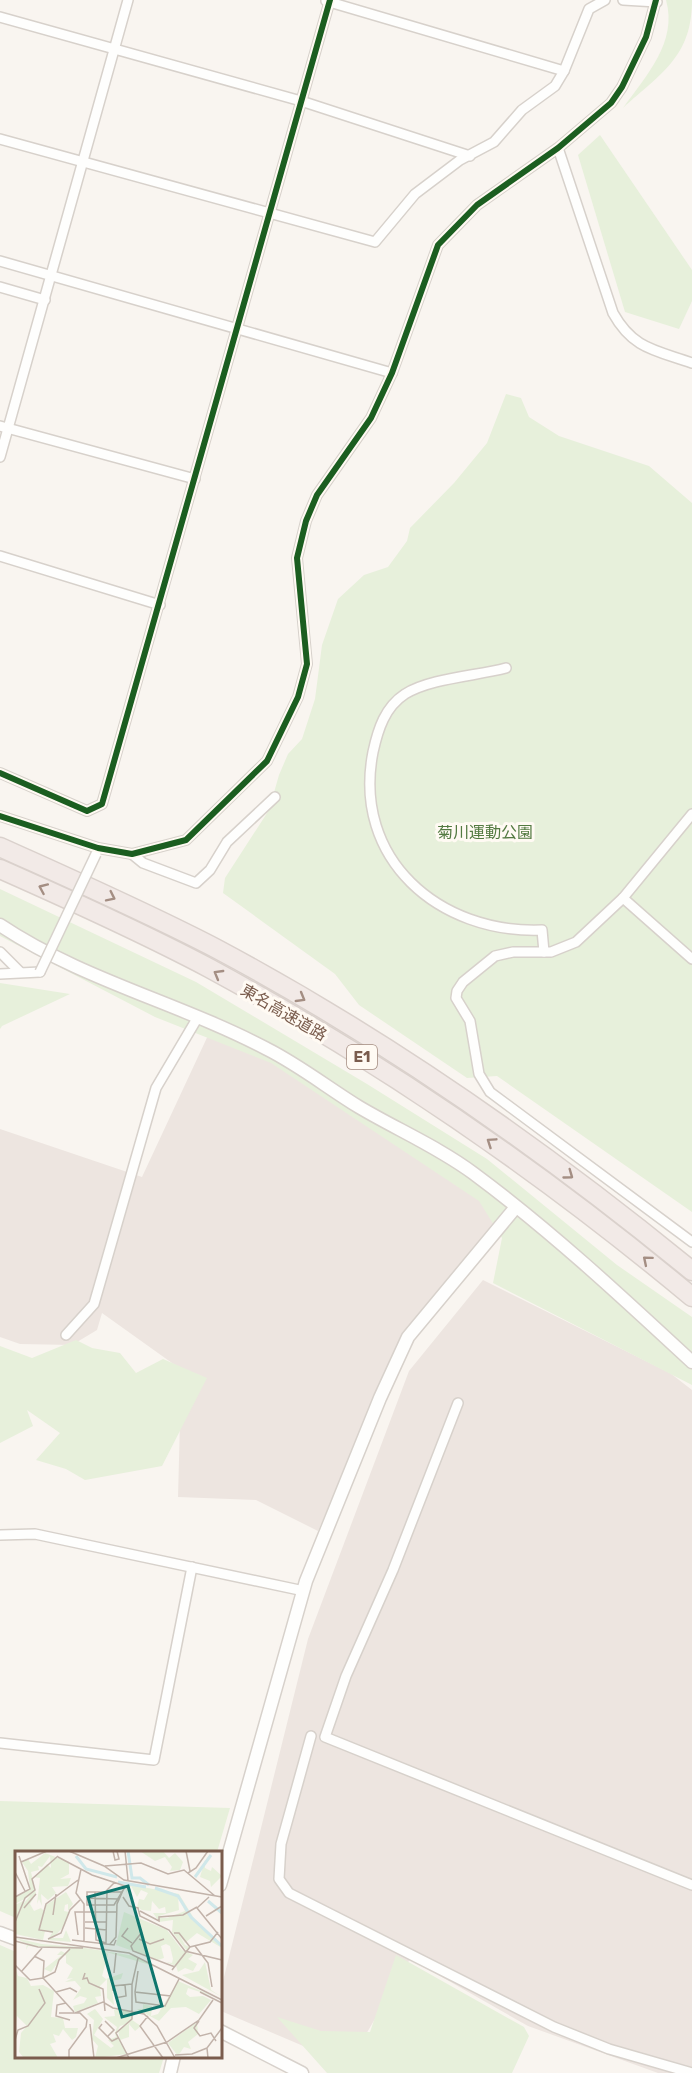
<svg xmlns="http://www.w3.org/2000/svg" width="692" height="2073" font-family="Rubik,'Noto Sans JP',sans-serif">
<rect width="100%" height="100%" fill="#f9f5f0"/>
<!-- industrial -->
<g fill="#ede5e0">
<path d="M211,1029L282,1062L504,1211L404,1333L318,1531L256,1500L178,1497L180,1422L193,1378L102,1313L97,1330L72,1345L20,1344L0,1337V1129L142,1177Z"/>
<path d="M483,1280L670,1373L692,1390V2073H658L528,2026L410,1959L348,2065L221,2011V1989L308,1639L409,1371Z"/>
</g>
<!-- green -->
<g fill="#e7f0db">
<path d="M666,0H692C692,57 661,73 623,108C646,76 678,42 666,0Z"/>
<path d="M600,135L692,270V301L679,329L625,312L578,155Z"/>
<path d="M506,394L521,398L529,417L559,436L649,466L692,503V1212L497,1076L467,1078L359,1005L335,974L223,893L225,878L269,810L279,775L288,754L302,739L315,699L322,645L338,599L364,575L388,567L407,541L410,528L454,483L487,443Z"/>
<path d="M0,889L196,982L367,1084L487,1159L617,1265L692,1317V1385L493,1283L502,1238L479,1201L271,1063L155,1017L0,936Z"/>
<path d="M0,983L70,994L2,1026L0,1029Z"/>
<path d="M76,1340L92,1348L120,1353L136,1373L163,1359L207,1378L162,1466L85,1480L66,1469L36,1460L60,1433L27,1410L33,1426L0,1443V1346L32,1358Z"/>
<path d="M0,1801L230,1808L217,1852H16V1918L0,1911Z"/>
<path d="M0,1945L16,1952V2056L164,2057L159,2073H0Z"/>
<path d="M396,1955L524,2027L529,2036L512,2073H327L277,2017L321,2031L370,2032Z"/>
</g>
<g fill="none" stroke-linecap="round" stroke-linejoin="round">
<defs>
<g id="minor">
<path d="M623,0L657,2"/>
<path d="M326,1L564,71"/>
<path d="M0,17L301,101L470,156"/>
<path d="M0,139L375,242L415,194L460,160L494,142L522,110L555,86L564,71L589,9L605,0"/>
<path d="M558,148L613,313C633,349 655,350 692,363"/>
<path d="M0,261L392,373"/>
<path d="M0,287L45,300"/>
<path d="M0,426L195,479"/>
<path d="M0,457L128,0"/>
<path d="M0,556L160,605"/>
<path d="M506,668C476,676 431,678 405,694C385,707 378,729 373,752C352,859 439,934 542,930L544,952"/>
<path d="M0,773L87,811L102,804L330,0"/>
<path d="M692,814L623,898L576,942L551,952H513L495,956L463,982L457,991L456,998L470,1021L479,1074L490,1092L692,1242"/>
<path d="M0,816L98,848L132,854L186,840L267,761L298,697L307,664L297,558L306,521L317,495L371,418L392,373L438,245L477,205L558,148L611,103L622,87L646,37L656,0"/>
<path d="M132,854L143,863L196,883L210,870L227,842L275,797"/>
<path d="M623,898L692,959"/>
<path d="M0,952L20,972"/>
<path d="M0,974L40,972"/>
<path d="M66,1335L94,1304L156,1088L198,1017"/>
<path d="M458,1403L393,1570L346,1676L325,1737L692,1885"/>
<path d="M0,1535L35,1534L304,1591"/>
<path d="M311,1736L281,1844L279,1879L289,1893L554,2027L609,2049L692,2073"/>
<path d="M0,1743L154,1760L192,1567"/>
</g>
<g id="tertiary">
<path d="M0,925C82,980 180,1003 267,1049C299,1065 328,1088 359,1107C396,1129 438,1147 473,1173C550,1230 622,1297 692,1362"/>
<path d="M220,1885L306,1581L380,1398L408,1337L516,1207"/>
<path d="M0,1933L16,1939"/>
<path d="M220,2031L302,2073"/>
<path d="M170,2073L174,2056"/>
</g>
<g id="motorway">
<path d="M0,847C73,880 146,912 217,949C386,1039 544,1150 692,1271"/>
<path d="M0,869C70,900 141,932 209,968C381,1061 542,1172 692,1297"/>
</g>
</defs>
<!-- minor casing -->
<use href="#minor" stroke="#d7d1cb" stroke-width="12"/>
<!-- tertiary casing -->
<use href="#tertiary" stroke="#d7d1cb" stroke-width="15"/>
<!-- motorway casing -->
<use href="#motorway" stroke="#dad1cc" stroke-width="21"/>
<!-- minor -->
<use href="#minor" stroke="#fefefd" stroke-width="9"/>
<!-- tertiary -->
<use href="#tertiary" stroke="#fefefd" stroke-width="12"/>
<!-- motorway -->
<use href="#motorway" stroke="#f2eae7" stroke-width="18"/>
<defs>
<path id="minor-bridge" d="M40,972L96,854"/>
</defs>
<!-- minor-bridge casing -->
<use href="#minor-bridge" stroke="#d7d1cb" stroke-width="12" stroke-linecap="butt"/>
<!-- minor-bridge -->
<use href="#minor-bridge" stroke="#fefefd" stroke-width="9"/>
<defs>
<g id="cycleway">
<path d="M0,773L87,811L102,804L330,0"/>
<path d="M0,816L98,848L132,854L186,840L267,761L298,697L307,664L297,558L306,521L317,495L371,418L392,373L438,245L477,205L558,148L611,103L622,87L646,37L656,0"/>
</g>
</defs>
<!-- cycleway casing -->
<use href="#cycleway" stroke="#fffaf3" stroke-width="10"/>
<!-- cycleway -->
<use href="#cycleway" stroke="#1b5e20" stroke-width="6"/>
</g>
<!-- one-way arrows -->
<defs><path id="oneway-chevron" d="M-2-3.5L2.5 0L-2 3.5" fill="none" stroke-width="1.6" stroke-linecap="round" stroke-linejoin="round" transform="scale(1.5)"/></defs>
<g stroke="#a48e83">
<use href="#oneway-chevron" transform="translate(43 888) rotate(-156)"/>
<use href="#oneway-chevron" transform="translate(111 897) rotate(26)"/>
<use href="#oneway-chevron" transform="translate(218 974) rotate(-150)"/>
<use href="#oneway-chevron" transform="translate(301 998) rotate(30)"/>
<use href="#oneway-chevron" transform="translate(491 1142) rotate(-146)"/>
<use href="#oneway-chevron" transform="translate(569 1175) rotate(36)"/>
<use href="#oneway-chevron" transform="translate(647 1260) rotate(-140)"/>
</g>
<g text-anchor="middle" stroke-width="6" stroke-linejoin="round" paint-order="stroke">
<!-- shield labels -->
<rect fill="#fffaf3" stroke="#a28b7f" stroke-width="1.5" x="347" y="1045" width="30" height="24" rx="4.5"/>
<g font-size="15" font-weight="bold" fill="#7a5c4d">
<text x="362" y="1062">E1</text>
</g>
<!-- park labels -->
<g font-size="16" fill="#537a41" stroke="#fffaf3">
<text x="485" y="838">菊川運動公園</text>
</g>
<!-- street labels -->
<g font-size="16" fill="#7a5c4d" stroke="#fffaf3">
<text transform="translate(284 1012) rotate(30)" y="6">東名高速道路</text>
</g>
</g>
<!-- overview -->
<g transform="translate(15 1851)">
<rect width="207" height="207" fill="#f9f5f0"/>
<path d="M125,0H148L154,7L160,2L168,11L165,19L155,20L157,16L150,6L140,10ZM30,2L54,11V23L45,28L56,27L53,35L37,36L41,42L33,49L26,43L27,55L24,48L22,53L25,27L19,26L32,13L36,17L35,5L27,16L23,15L24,19L16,21L21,43L15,53L19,60L26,57L30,61L31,54L51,41L58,53L53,60V53L50,54L49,60L54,61L50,74L38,87H48L51,79L56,91L33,89L37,82L30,80L28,89L0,83V54L8,50L9,52L15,45L0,53V46L15,38L13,20L7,11L13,8L16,13ZM190,9V17L196,20L197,16L207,25L196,36L195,30L185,26ZM107,32L164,43L180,69L207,97L182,82L170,92L164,83L170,94L174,96L172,100L157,81L158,69L144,71V67H152L170,60L163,45L164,59L144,65L143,69L138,62H151L150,56L144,58L137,50L136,60L127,59L122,56L124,48L129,49L133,42L126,39L122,46L116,35L111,42L112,36ZM109,61L152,79L167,99L178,104L173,108L182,113L178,120L170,117L163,121L161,115L151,111L157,112L158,108L155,95L151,93L146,95L149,107L143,109L101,94ZM0,87L27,93L64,96L120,105L142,116L88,100L93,103L87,125L91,128L108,122L106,128L96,130L99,154L92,147V128L85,135L86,145L80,146L83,152L60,161L58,155L69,152L72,147L65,145L58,149L66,137L60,130L50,131L58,127L52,128L58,117L51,112V105L49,103L36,121L29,118L47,104H42L46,100L50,102L55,98L13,95L11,99L12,93ZM190,111L196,139L207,146L167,124L184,120ZM0,115L3,125L12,127L16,135L28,134L39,140L36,166L48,167L50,177H63L61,186L57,189L48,178L44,185L38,183L41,191L35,193L43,207H9L4,201L6,182L12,175L2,165L0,183ZM163,130L200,146L173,137L171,143L175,146L188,145L196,149L184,163L171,156L156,157L144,170L122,158H128V153L137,155L136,165L143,163ZM80,158L88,168L79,184L96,197L99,195L93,189L101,186L100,182L102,176L89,166L100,165L99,159L116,160L117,169L126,175L120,180L114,173V186L105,189L103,179L115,172L105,175L101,182L112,203L80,207L83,195L77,188L79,169L72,163ZM182,171L183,183L173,191L176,198L169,196L163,205L153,192Z" fill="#e7f0db"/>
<path fill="none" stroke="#d0e8ea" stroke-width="3" d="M113,0L117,27H125L134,34M61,5L71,18L102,26M180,26L196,4M103,31L131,36M140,37L163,45L176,66L207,95M193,50L207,62"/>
<path fill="none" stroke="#c2b3aa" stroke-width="1.5" d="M54,0L89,15L109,29L207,46M98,0L100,9L104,8L102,0M110,0L113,29M171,0L175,20M43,6L77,24L110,35L102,53L101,86L95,93M6,11L32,0M90,15L126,12L153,23L169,19L200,45M66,18L61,42L69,53V91M0,21L10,40M173,22L181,17L193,0M80,41L81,89L91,92L92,39L100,31M107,41H72V54H99L110,36M0,46L15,38L4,5M108,46L114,55L123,57L125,65L154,79L170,100L207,109M194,46L182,57L207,88M72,47L103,48M9,57L21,43M125,60L144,70V66L168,64L182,56M38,64L41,43M191,65L207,55M0,71L10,47L20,39L17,28L43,5M70,71H92M70,77L92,79M113,77L107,85L117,92M38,81L24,79L31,53L63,29M127,81L116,95L118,100L160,116M159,82H164L175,96M63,84L60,61H102M0,86L114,102L207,149M33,88L46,82L55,59L65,49M124,88L135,93L149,88M57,89L99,94L101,89M0,90L23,96L68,97M180,95L193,112L197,136M19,105L29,110L28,127L59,161M0,114L15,129L28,127L40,121L44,109L55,98M157,119L175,96L195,91L203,81M123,120L120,141L156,145M6,121L27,97M70,122L68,128L72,127L74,132L88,138L90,160M99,122L101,102M98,140V135L117,133M41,141L55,137L62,141M120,141L121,151L150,155L164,128M185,141L207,152M100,147L111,145L110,134M51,152L42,154L41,165L55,169M44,162H65L72,169L71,176L54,199V207M60,162L88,151L98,157L129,163L142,175L160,207M133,165L125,175L148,207M90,170L99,179L92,186M184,170L179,177L185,185L196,182L201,190M75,173L79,207M87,173L84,177L97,190L103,187M0,189L3,179L13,175L30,152L24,138M160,204L177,203L192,197M101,207L152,191L184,169L198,149M114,207L101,182L117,168V133L123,107M193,207L192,197L207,177"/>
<path fill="#0f766e" fill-opacity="0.15" stroke="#0f766e" stroke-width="3" d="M113,35L147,155L107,166L73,46Z"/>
<rect width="207" height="207" fill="none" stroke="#7a5c4d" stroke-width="3"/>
</g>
</svg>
